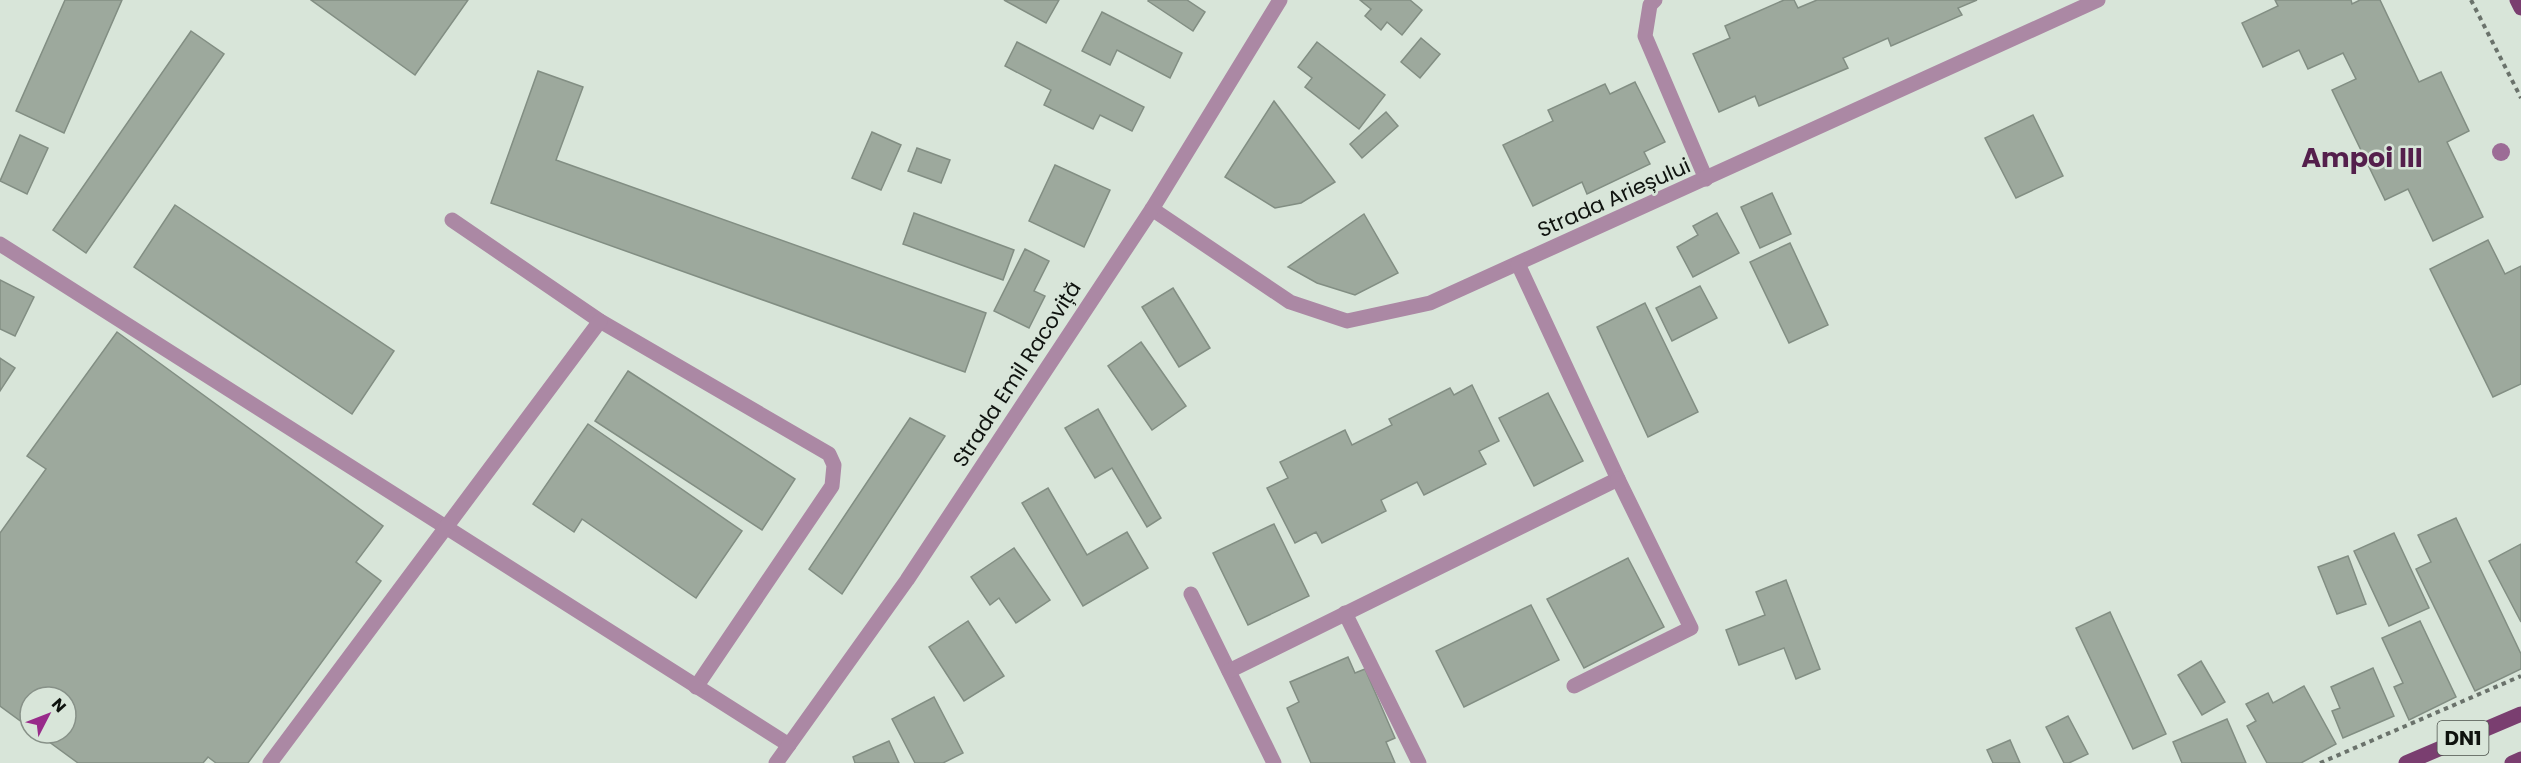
<svg xmlns="http://www.w3.org/2000/svg" width="2521" height="763" font-family="Poppins,sans-serif">
<rect width="100%" height="100%" fill="#d8e5d9"/>
<!-- building -->
<g fill="#9da99d" stroke="#828e83" stroke-width="1.5">
<path d="M65,0H122L64,133L16,111Z"/>
<path d="M311,0H468L415,75Z"/>
<path d="M1004,0H1059L1046,23Z"/>
<path d="M1149,0H1187L1205,12L1193,31L1148,1Z"/>
<path d="M1360,0H1410L1422,10L1402,35L1387,22L1381,30L1365,16L1371,9Z"/>
<path d="M1784,0H1794L1798,8L1817,0H1977L1958,8L1962,15L1891,46L1888,38L1843,58L1848,68L1759,106L1755,96L1719,112L1693,54L1730,38L1725,26Z"/>
<path d="M2275,0H2351L2352,4L2360,0H2380L2419,82L2441,72L2469,131L2447,142L2483,217L2433,241L2408,189L2385,200L2332,90L2356,79L2343,53L2308,69L2299,50L2263,67L2242,23L2278,6Z"/>
<path d="M1102,12L1182,53L1170,78L1117,50L1110,65L1082,51Z"/>
<path d="M191,31L224,54L86,253L53,230Z"/>
<path d="M1421,38L1440,54L1420,78L1401,62Z"/>
<path d="M1017,42L1144,107L1132,131L1100,115L1093,129L1044,105L1051,90L1005,66Z"/>
<path d="M1317,42L1385,95L1359,129L1305,87L1312,78L1298,67Z"/>
<path d="M538,71L583,87L556,160L986,313L965,372L491,203Z"/>
<path d="M1635,82L1665,142L1644,152L1650,164L1587,194L1582,182L1533,206L1503,145L1553,121L1548,110L1605,84L1610,94Z"/>
<path d="M1274,101L1335,182L1301,203L1275,208L1225,177Z"/>
<path d="M1386,112L1398,126L1362,158L1350,144Z"/>
<path d="M2033,115L2063,176L2016,198L1985,138Z"/>
<path d="M872,132L901,145L881,190L852,178Z"/>
<path d="M20,135L48,148L27,194L0,181Z"/>
<path d="M917,148L950,160L941,183L908,171Z"/>
<path d="M1055,165L1110,190L1084,247L1029,221Z"/>
<path d="M1772,193L1791,234L1760,248L1741,207Z"/>
<path d="M175,205L394,351L352,414L134,267Z"/>
<path d="M914,213L1014,250L1003,280L903,244Z"/>
<path d="M1717,213L1739,253L1693,277L1677,247L1698,235L1693,226Z"/>
<path d="M1364,214L1398,273L1355,295L1317,283L1288,267Z"/>
<path d="M2488,240L2505,274L2521,266V384L2493,397L2430,269Z"/>
<path d="M1790,243L1828,325L1789,343L1750,262Z"/>
<path d="M1025,249L1049,261L1034,291L1045,296L1029,328L994,311Z"/>
<path d="M0,280L34,297L15,336L0,329Z"/>
<path d="M1700,286L1717,318L1672,341L1656,308Z"/>
<path d="M1173,288L1210,348L1179,367L1142,307Z"/>
<path d="M1645,303L1698,412L1648,437L1597,327Z"/>
<path d="M117,332L383,526L356,562L381,581L248,763H216L208,757L203,763H78L37,733H66V697H30V728L0,706V533L46,469L27,456Z"/>
<path d="M1141,342L1186,406L1152,430L1108,366Z"/>
<path d="M0,358L15,368L0,391Z"/>
<path d="M628,371L795,479L762,530L595,421Z"/>
<path d="M1472,385L1499,441L1479,451L1486,464L1424,495L1417,482L1381,500L1386,511L1322,543L1316,532L1295,543L1267,488L1288,478L1280,462L1345,430L1352,445L1392,425L1389,419L1450,388L1454,395Z"/>
<path d="M1548,393L1583,461L1534,486L1499,418Z"/>
<path d="M1098,409L1161,518L1147,527L1112,468L1095,478L1065,428Z"/>
<path d="M910,418L945,436L842,594L809,569Z"/>
<path d="M588,424L742,531L696,598L582,519L574,532L533,504Z"/>
<path d="M1048,488L1087,555L1127,532L1148,568L1083,606L1022,503Z"/>
<path d="M2456,518L2521,654V669L2475,691L2416,569L2431,562L2418,535Z"/>
<path d="M1274,524L1309,596L1248,625L1213,553Z"/>
<path d="M2394,533L2429,608L2389,626L2354,551Z"/>
<path d="M2521,544V622L2489,561Z"/>
<path d="M1014,548L1050,600L1016,623L999,598L990,605L971,577Z"/>
<path d="M2348,556L2366,604L2337,614L2318,567Z"/>
<path d="M1628,558L1664,627L1584,668L1547,599Z"/>
<path d="M1786,580L1820,669L1796,679L1784,648L1739,665L1726,630L1765,615L1756,592Z"/>
<path d="M1531,605L1559,660L1464,707L1436,651Z"/>
<path d="M2110,612L2166,734L2133,749L2076,628Z"/>
<path d="M968,621L1004,676L964,701L929,647Z"/>
<path d="M2420,621L2456,697L2409,720L2394,687L2403,683L2382,638Z"/>
<path d="M1348,657L1355,673L1365,669L1395,738L1386,742L1395,763H1311L1287,708L1299,702L1290,682Z"/>
<path d="M2201,661L2225,702L2202,715L2178,675Z"/>
<path d="M2373,668L2394,716L2343,738L2332,711L2340,708L2331,687Z"/>
<path d="M2304,686L2336,744L2301,763H2267L2247,726L2256,721L2246,704L2268,693L2273,703Z"/>
<path d="M934,697L963,753L943,763H915L892,719Z"/>
<path d="M2068,716L2088,754L2069,763H2064L2046,727Z"/>
<path d="M2227,719L2246,763H2182L2173,742Z"/>
<path d="M2010,740L2020,763H1993L1987,750Z"/>
<path d="M889,741L899,763H855L853,757Z"/>
</g>
<g fill="none" stroke-linecap="round" stroke-linejoin="round">
<!-- path -->
<g stroke="#6a726b" stroke-width="4" stroke-dasharray="4.5 4.5" stroke-linecap="butt">
<path d="M2471,0L2521,98"/>
<path d="M2320,763L2521,676"/>
</g>
<!-- minor -->
<g stroke="#ab88a4" stroke-width="15">
<path d="M1655,0L1650,5L1645,36L1706,179"/>
<path d="M1152,209L1290,302L1347,321L1430,303L2098,0"/>
<path d="M452,220L600,321L829,454L834,465L832,486L696,687"/>
<path d="M0,244L789,745"/>
<path d="M1191,594L1274,763"/>
<path d="M1345,613L1419,763"/>
<path d="M1229,671L1618,479L1518,264"/>
<path d="M1574,686L1691,628L1618,479"/>
<path d="M270,763L600,321"/>
<path d="M776,763L907,580L1152,209L1280,0"/>
</g>
<!-- major -->
<g stroke="#7a3e70" stroke-width="15">
<path d="M2517,0L2521,8"/>
<path d="M2406,763L2521,714"/>
<path d="M2512,763L2521,759"/>
</g>
</g>
<!-- trees -->
<circle fill="#9c6c96" cx="2501" cy="152" r="9"/>
<g text-anchor="middle" stroke-width="5" stroke-linejoin="round" paint-order="stroke">
<!-- shield labels -->
<rect fill="#d8e5d9" stroke="#4b514b" stroke-width="1.5" x="2437.5" y="721" width="51" height="34" rx="4.5"/>
<g font-size="20" font-weight="bold" fill="#0e120e">
<text x="2463" y="745">DN1</text>
</g>
<!-- street labels -->
<g font-size="21" fill="#0e120e" stroke="#d8e5d9">
<text transform="translate(1614 198) rotate(-24)" y="7">Strada Arieșului</text>
<text transform="translate(1017 374) rotate(-57)" y="7">Strada Emil Racoviță</text>
</g>
<!-- district labels -->
<g font-size="27" font-weight="bold" fill="#541f4c" stroke="#d8e5d9">
<text x="2362" y="167">Ampoi III</text>
</g>
</g>
<!-- north arrow -->
<g transform="translate(48 715) rotate(48)"><circle r="28" fill="#d8e5d9" stroke="#879188" stroke-width="1.5"/>
<path d="M0-4.5L10 22L0 15L-10 22Z" fill="#982a8a"/>
<text y="-9" font-size="16" font-weight="bold" text-anchor="middle" fill="#0e120e">N</text>
</g>
</svg>
